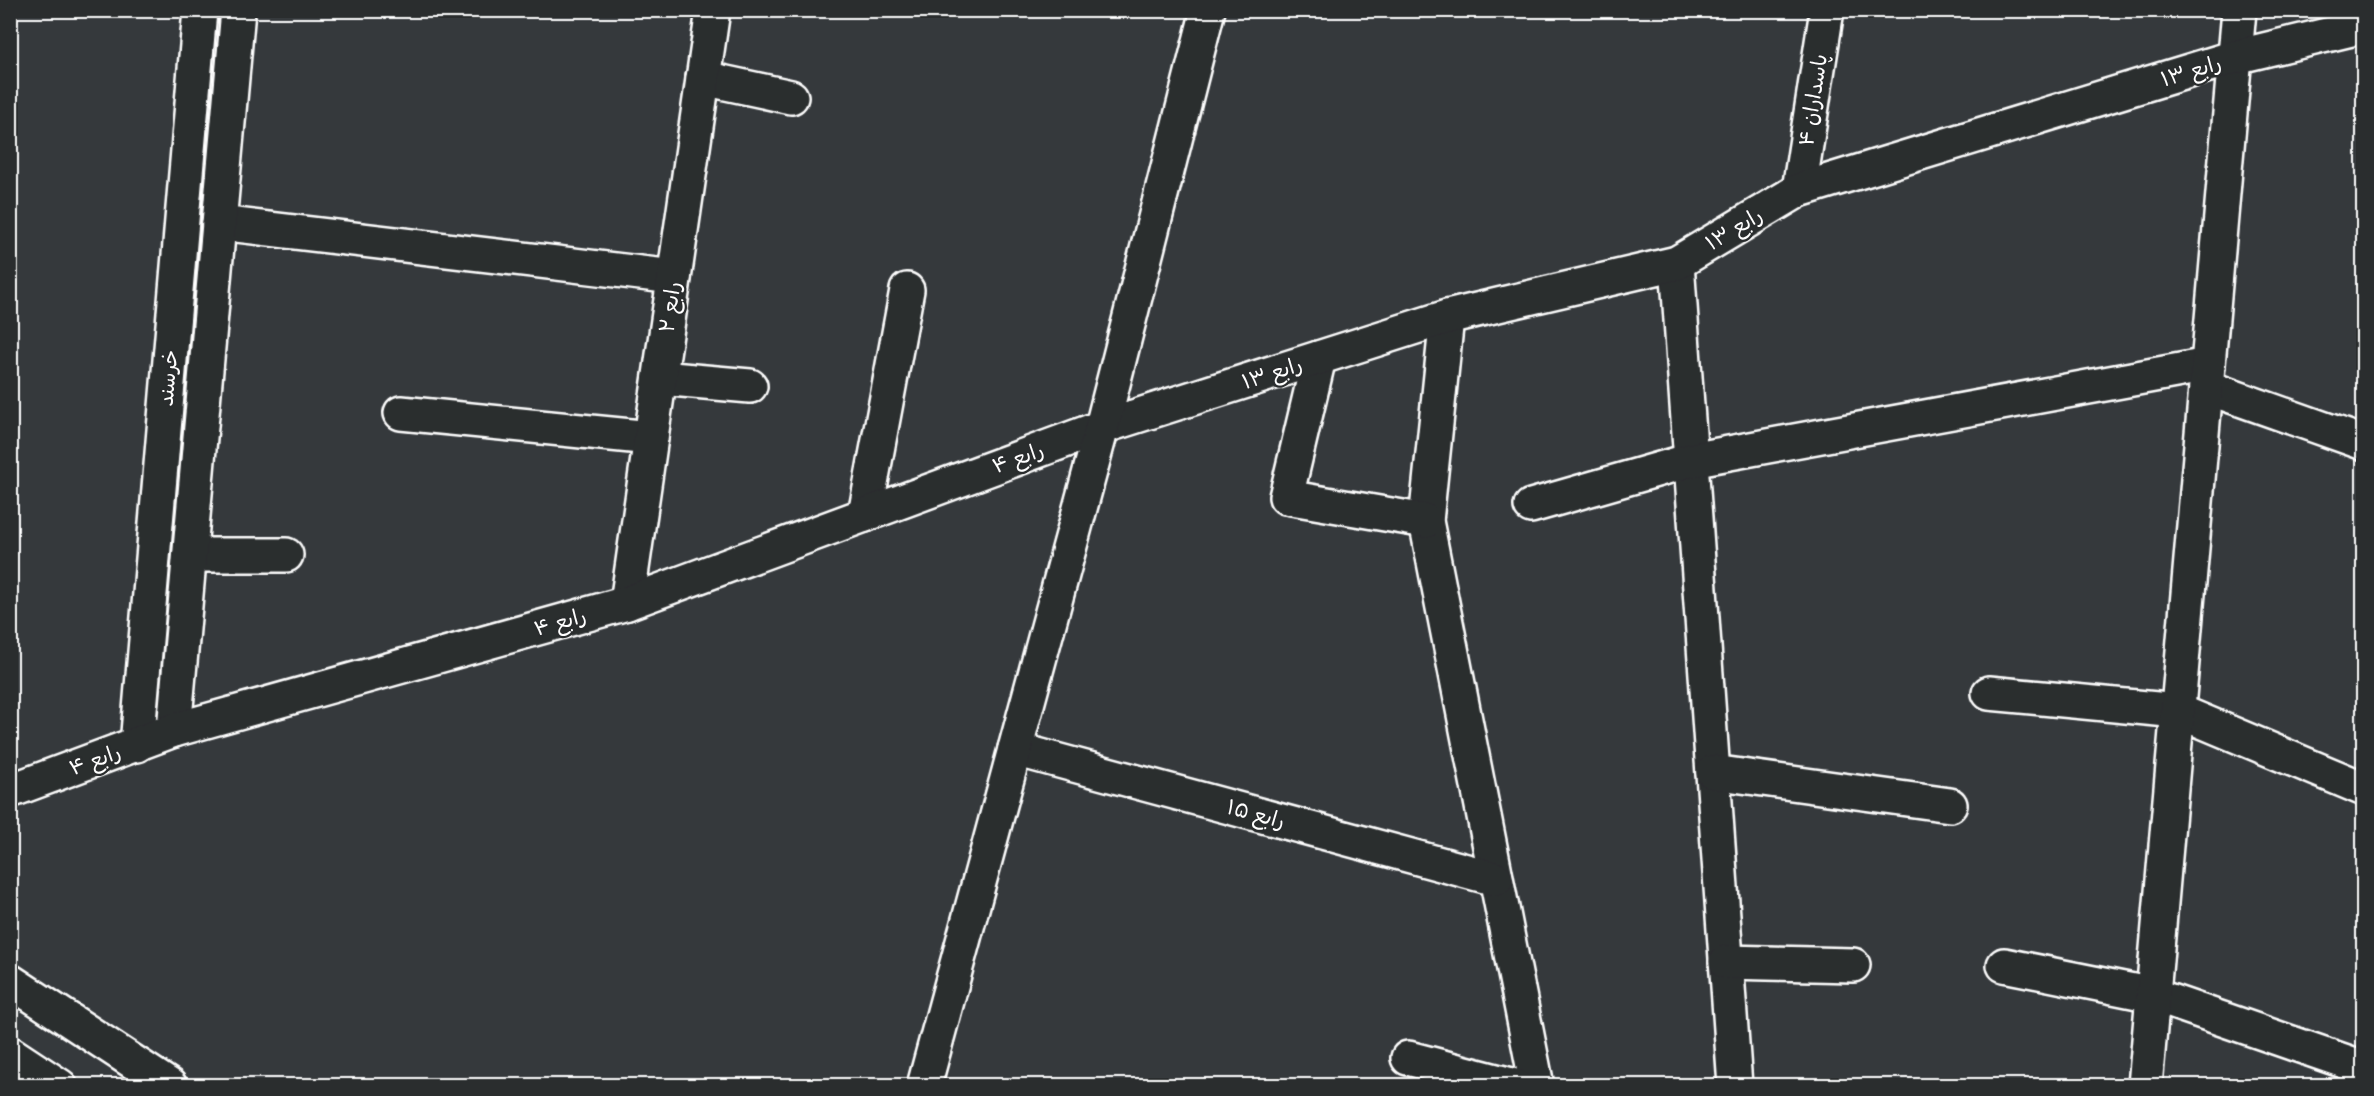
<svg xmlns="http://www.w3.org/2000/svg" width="2374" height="1096" font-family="'Indie Flower','Playpen Sans Arabic',sans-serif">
<rect width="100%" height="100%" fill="#35393c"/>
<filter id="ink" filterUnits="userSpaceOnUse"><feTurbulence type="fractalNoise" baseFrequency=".0167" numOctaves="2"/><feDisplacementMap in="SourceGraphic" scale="12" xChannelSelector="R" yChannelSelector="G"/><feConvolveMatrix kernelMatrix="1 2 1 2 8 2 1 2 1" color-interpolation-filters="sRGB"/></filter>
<g filter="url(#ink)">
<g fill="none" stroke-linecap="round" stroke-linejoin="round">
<defs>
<g id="street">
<path d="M703,78L791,97"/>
<path d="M1799,190L1827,10"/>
<path d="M219,223L674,277"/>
<path d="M1677,263L1735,1086"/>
<path d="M1447,317L1426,521L1537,1086"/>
<path d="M1319,358L1286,497L1426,521"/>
<path d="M660,378L750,386"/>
<path d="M2206,387L2364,443"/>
<path d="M401,413L651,438"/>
<path d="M1531,506L1691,460L2208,365"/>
<path d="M865,515L907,290"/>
<path d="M190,555H286"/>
<path d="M1989,693L2178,711L2364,789"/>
<path d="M1015,749L1496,879"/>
<path d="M1713,772L1950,805"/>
<path d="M1726,962L1853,965"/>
<path d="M2004,965L2153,995L2364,1068"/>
<path d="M1408,1058L1515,1086"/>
<path d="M2145,1086L2239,10"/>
</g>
<g id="secondary">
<path d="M627,603L713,10"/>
<path d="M174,730L238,10"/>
<path d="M137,745L200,10"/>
<path d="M10,791L174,730L627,603L1102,427L1447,317L1677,263L1799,190L2235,57L2364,26"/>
<path d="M10,981L170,1086"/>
<path d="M10,1053L60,1086"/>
<path d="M924,1086L1102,427L1208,10"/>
</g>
</defs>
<!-- street casing -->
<use href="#street" stroke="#fff" stroke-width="38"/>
<!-- secondary casing -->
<use href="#secondary" stroke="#fff" stroke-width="38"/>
<!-- street -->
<use href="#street" stroke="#2a2d2e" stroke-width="33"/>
<!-- secondary -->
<use href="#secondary" stroke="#2a2d2e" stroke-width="33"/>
</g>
</g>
<g text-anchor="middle" stroke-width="4.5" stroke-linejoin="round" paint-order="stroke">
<!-- street labels -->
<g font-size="21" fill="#fff" stroke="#2a2d2e">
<text transform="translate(2191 71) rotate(-17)" y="7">رابع ۱۳</text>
<text transform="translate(1813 100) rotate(-81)" y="7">پاسداران ۴</text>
<text transform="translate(1734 229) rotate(-31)" y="7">رابع ۱۳</text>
<text transform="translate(670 307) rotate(-82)" y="7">رابع ۲</text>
<text transform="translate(1272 373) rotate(-18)" y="7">رابع ۱۳</text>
<text transform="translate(168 378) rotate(-85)" y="7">خرسند</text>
<text transform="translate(1018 458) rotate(-20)" y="7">رابع ۴</text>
<text transform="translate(560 622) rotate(-16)" y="7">رابع ۴</text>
<text transform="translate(95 760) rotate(-20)" y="7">رابع ۴</text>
<text transform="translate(1256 814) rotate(15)" y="7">رابع ۱۵</text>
</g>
</g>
<!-- margin -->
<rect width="2374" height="1096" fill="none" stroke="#2a2d2e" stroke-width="36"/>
<rect x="18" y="18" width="2338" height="1060" fill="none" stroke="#fff" stroke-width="2" filter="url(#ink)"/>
</svg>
